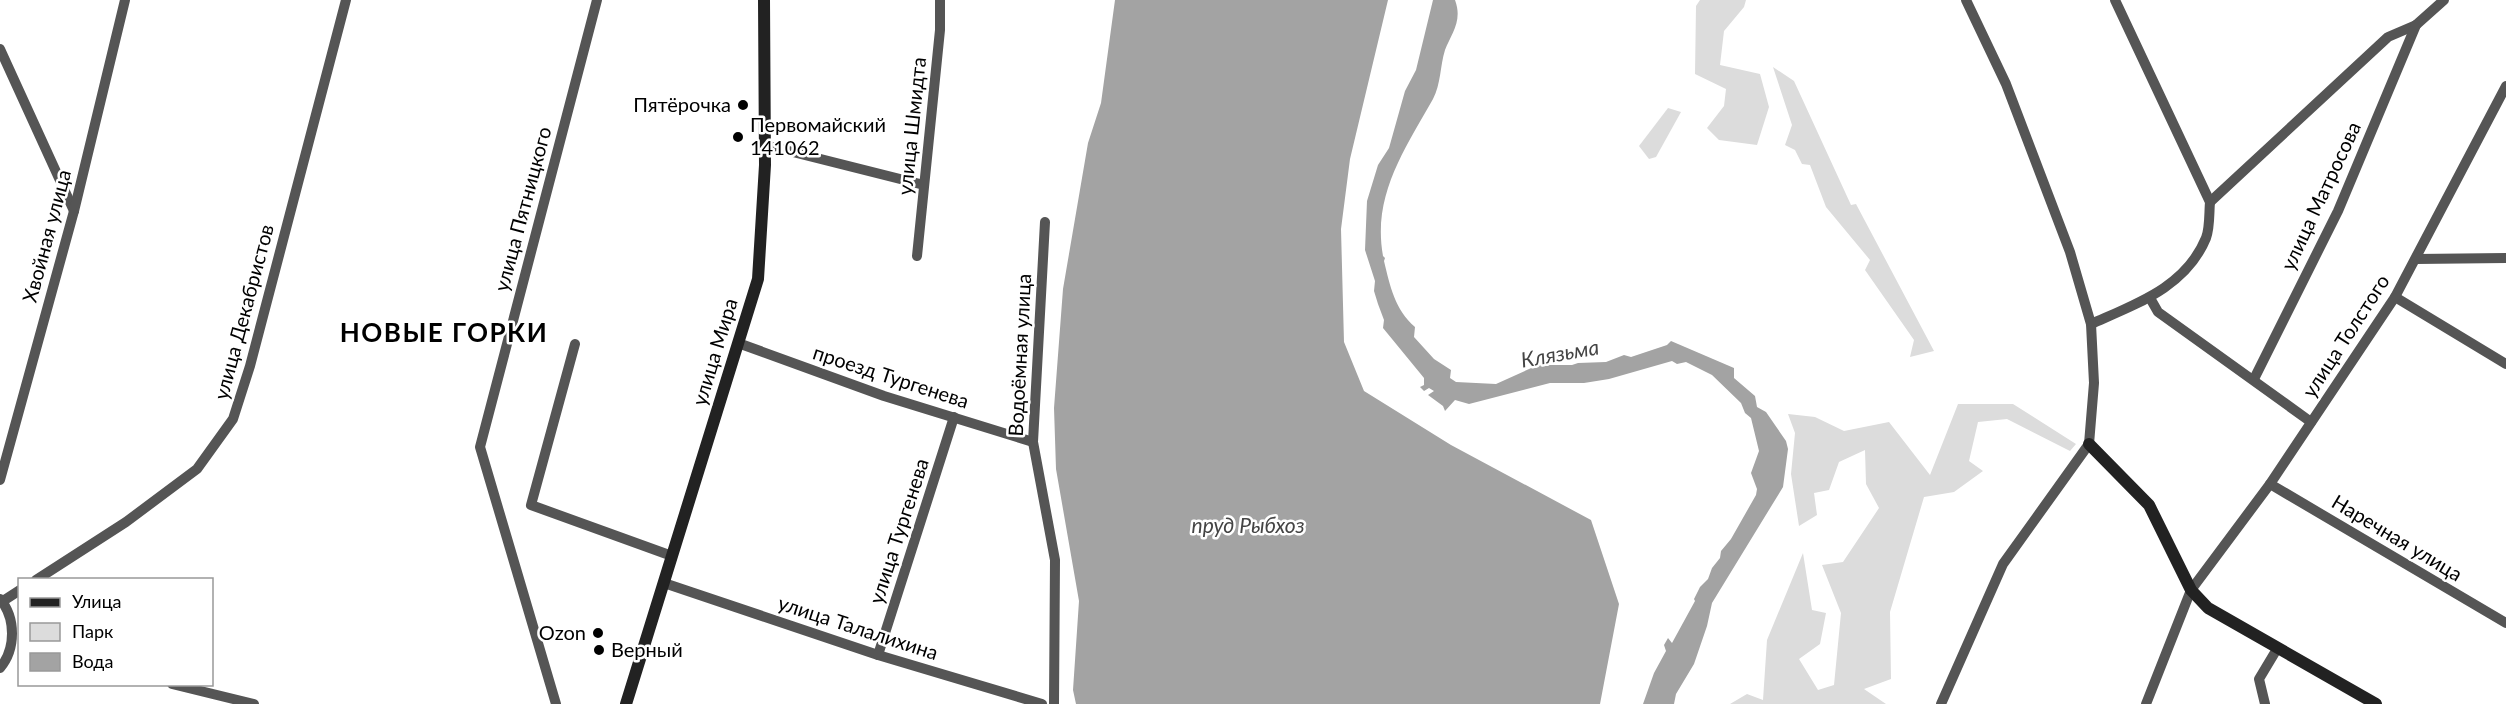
<svg xmlns="http://www.w3.org/2000/svg" width="2506" height="704" font-family="Lato,sans-serif">
<rect width="100%" height="100%" fill="#fff"/>
<!-- green -->
<g fill="#dcdcdc">
<path d="M1700,0H1746L1744,7L1724,31L1720,65L1760,74L1769,107L1757,145L1719,140L1707,128L1724,106L1726,89L1695,74L1696,6Z"/>
<path d="M1773,67L1794,81L1851,205L1856,204L1934,351L1910,357L1914,340L1865,270L1870,260L1826,207L1810,165L1802,164L1795,150L1785,145L1792,125Z"/>
<path d="M1668,108L1681,112L1656,157L1649,159L1639,146Z"/>
<path d="M1958,404H2013L2076,444L2070,451L2007,419L1978,422L1969,461L1983,471L1954,492L1924,497L1890,612L1891,679L1864,689L1886,704H1730L1747,694L1763,700L1767,640L1803,553L1812,610L1826,613L1820,644L1799,659L1818,690L1834,685L1841,613L1822,565L1843,562L1879,508L1866,484L1865,450L1839,462L1829,490L1814,493L1817,515L1799,526L1791,474L1795,433L1788,414L1815,417L1844,431L1889,422L1930,475Z"/>
</g>
<!-- water -->
<g fill="#a3a3a3">
<path d="M1115,0H1388L1350,159L1341,229L1344,342L1364,391L1451,445L1591,520L1619,604L1600,704H1076L1073,690L1079,601L1056,469L1054,408L1063,289L1088,143L1101,103Z"/>
<path d="M1433,0H1455C1463,21 1451,34 1445,50C1440,66 1441,84 1433,99C1405,149 1372,195 1383,256L1385,258L1384,261C1390,286 1395,310 1415,327L1414,337L1434,359L1451,370L1450,378L1456,382L1496,384L1538,365H1572L1578,363L1606,362L1624,355L1631,357L1667,345L1671,341L1734,368V378L1755,396L1757,407L1766,412L1786,441L1788,449L1783,487L1712,603L1707,626L1694,664L1676,694L1674,704H1643L1654,673L1666,651L1664,645L1668,638L1672,643L1695,601L1694,599L1700,587L1708,579L1712,568L1720,558L1721,551L1731,539L1756,495L1757,489L1751,473L1759,451L1751,418L1745,413L1741,403L1712,375L1686,362L1677,364L1672,361L1609,379L1584,383H1550L1469,404L1455,400L1445,411L1443,406L1428,395L1434,391L1429,388L1424,391L1420,387L1424,385V378L1383,328L1384,320L1378,304L1374,291L1375,281L1365,250L1367,201L1378,165L1389,148L1405,91L1416,70Z"/>
</g>
<g fill="none" stroke-linecap="round" stroke-linejoin="round">
<!-- street -->
<g stroke="#555" stroke-width="10">
<path d="M0,49L74,211"/>
<path d="M765,145L924,185"/>
<path d="M2210,202L2388,37L2416,25L2444,0"/>
<path d="M1045,222L1033,442L1055,560L1054,704"/>
<path d="M917,256L940,30V0"/>
<path d="M2416,259L2506,258"/>
<path d="M2395,297L2506,364"/>
<path d="M2150,298L2158,312L2311,422"/>
<path d="M2091,324C2136,304 2186,287 2206,238C2210,228 2209,213 2210,202L2115,0"/>
<path d="M738,343L884,396L1033,442"/>
<path d="M575,344L531,505L672,556"/>
<path d="M2254,379L2338,211L2416,25"/>
<path d="M0,480L74,211L125,0"/>
<path d="M2270,484L2506,623"/>
<path d="M36,580L126,522L197,469L233,419L250,366L346,0"/>
<path d="M664,583L878,655L1042,704"/>
<path d="M0,599C16,618 16,649 0,668"/>
<path d="M3,601L20,590"/>
<path d="M878,655L954,417"/>
<path d="M172,684L254,704"/>
<path d="M556,704L480,447L597,0"/>
<path d="M1941,704L2003,564L2089,444L2094,383L2091,324L2070,252L2006,84L1966,0"/>
<path d="M2146,704L2191,590L2270,484L2395,297L2506,86"/>
<path d="M2265,704L2259,679L2277,649"/>
</g>
<!-- secondary -->
<g stroke="#222" stroke-width="12">
<path d="M2089,444L2149,505L2191,590L2208,608L2376,704"/>
<path d="M626,704L758,279L765,165L764,0"/>
</g>
</g>
<!-- markers -->
<g fill="#000" stroke="#fff" stroke-width="2">
<circle cx="743" cy="105" r="6"/>
<circle cx="738" cy="137" r="6"/>
<circle cx="598" cy="633" r="6"/>
<circle cx="599" cy="650" r="6"/>
</g>
<g text-anchor="middle" stroke-width="5" stroke-linejoin="round" paint-order="stroke">
<!-- poi labels -->
<g font-size="20" fill="#000" stroke="#fff" text-anchor="end">
<text x="731" y="112">Пятёрочка</text>
<text x="750" y="132" text-anchor="start">Первомайский<tspan x="750" dy="23">141062</tspan></text>
<text x="586" y="640">Ozon</text>
<text x="611" y="657" text-anchor="start">Верный</text>
</g>
<!-- street labels -->
<g font-size="20" fill="#000" stroke="#fff">
<text transform="translate(912 126) rotate(-84)" y="7">улица Шмидта</text>
<text transform="translate(2321 196) rotate(-65)" y="7">улица Матросова</text>
<text transform="translate(523 209) rotate(-75)" y="7">улица Пятницкого</text>
<text transform="translate(47 236) rotate(-75)" y="7">Хвойная улица</text>
<text transform="translate(244 312) rotate(-75)" y="7">улица Декабристов</text>
<text transform="translate(2346 336) rotate(-57)" y="7">улица Толстого</text>
<text transform="translate(715 352) rotate(-73)" y="7">улица Мира</text>
<text transform="translate(1020 355) rotate(-87)" y="7">Водоёмная улица</text>
<text transform="translate(891 377) rotate(18)" y="7">проезд Тургенева</text>
<text transform="translate(899 531) rotate(-72)" y="7">улица Тургенева</text>
<text transform="translate(2397 538) rotate(31)" y="7">Наречная улица</text>
<text transform="translate(858 628) rotate(18)" y="7">улица Талалихина</text>
</g>
<!-- water labels -->
<g font-size="21" font-style="italic" fill="#444" stroke="#fff">
<text transform="translate(1560 354) rotate(-10)" y="7">Клязьма</text>
<text x="1248" y="533">пруд Рыбхоз</text>
</g>
<!-- district labels -->
<g font-size="26" font-weight="bold" letter-spacing="1.5" fill="#000" stroke="#fff">
<text x="444" y="342">НОВЫЕ ГОРКИ</text>
</g>
</g>
<!-- legend -->
<rect x="18" y="578" width="195" height="108" fill="#ffffff" stroke="#999999" stroke-width="1.5"/>
<rect x="30" y="598" width="30" height="9" fill="#222222" stroke="#999999" stroke-width="1.5"/>
<text x="72" y="608" font-size="18" fill="#000000">Улица</text>
<rect x="30" y="623" width="30" height="18" fill="#dcdcdc" stroke="#999999" stroke-width="1.5"/>
<text x="72" y="638" font-size="18" fill="#000000">Парк</text>
<rect x="30" y="653" width="30" height="18" fill="#a3a3a3" stroke="#999999" stroke-width="1.5"/>
<text x="72" y="668" font-size="18" fill="#000000">Вода</text>
</svg>
